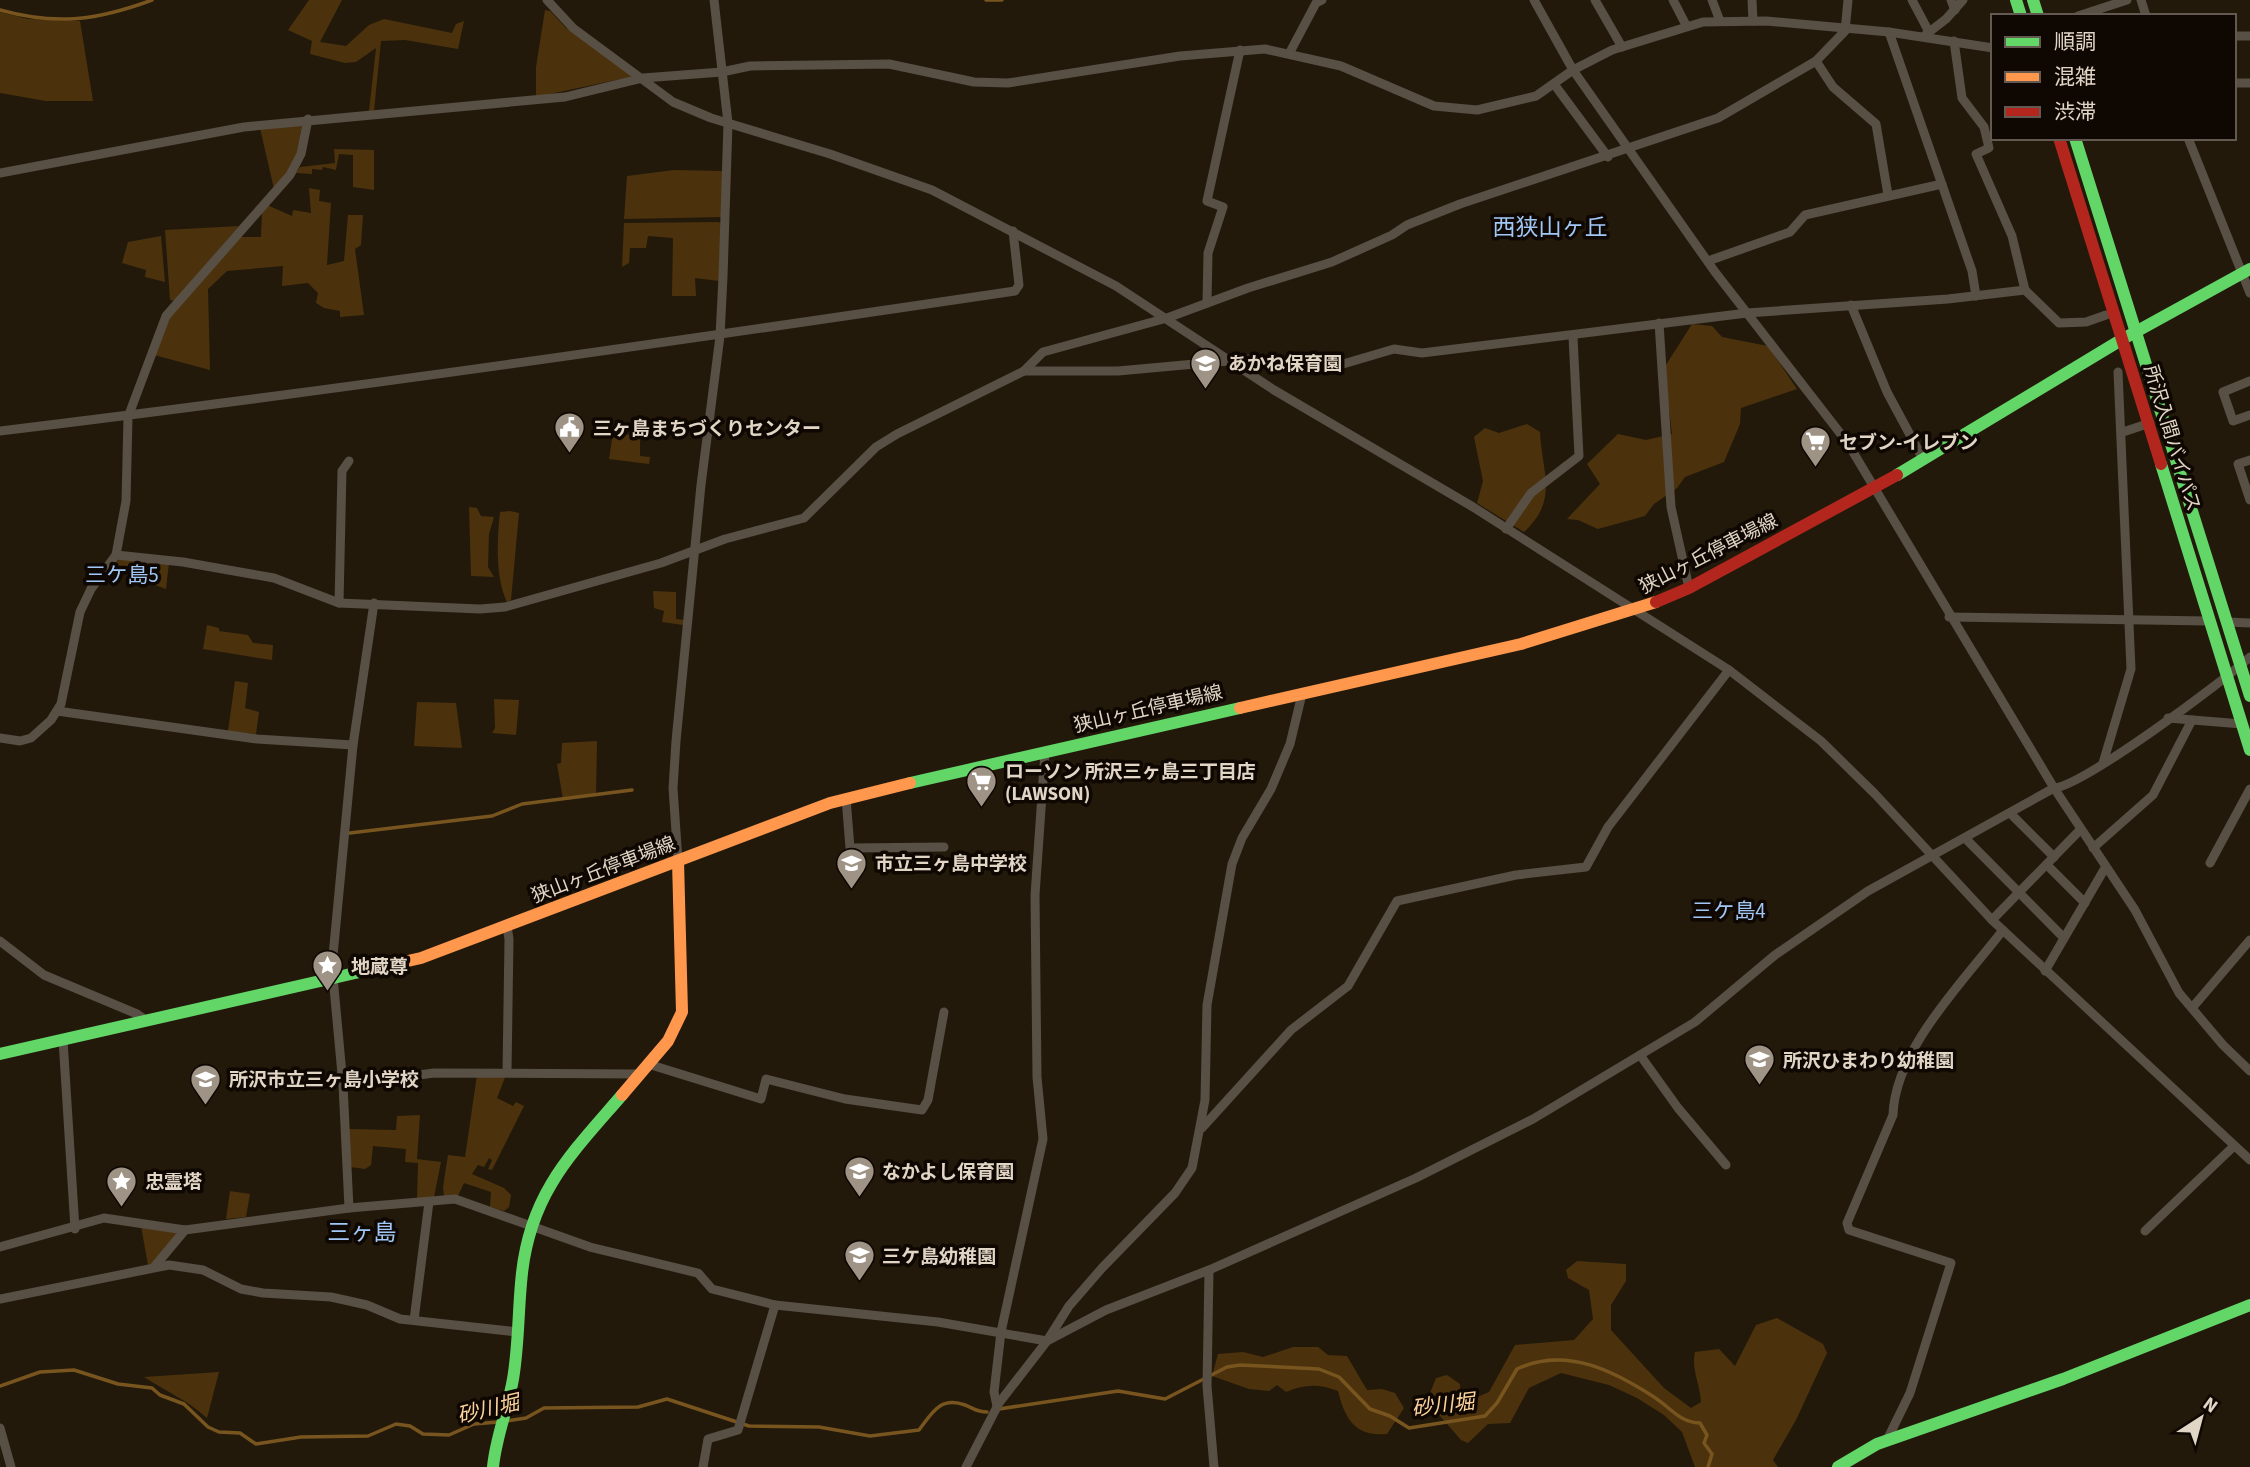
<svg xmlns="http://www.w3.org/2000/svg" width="2250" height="1467" font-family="'Source Sans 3','Noto Sans JP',sans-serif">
<rect width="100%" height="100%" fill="#22190b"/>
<!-- green -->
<g fill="#4b320d">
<path d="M309,0H342L320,42L346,46L369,25L384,19L452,33L456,24L464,21L458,49L405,40L381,41L374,111H369L376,48L356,62L345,63L310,54L312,41L288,30Z"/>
<path d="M545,10L550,11L566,28L631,74L630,77L536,97V67Z"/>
<path d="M0,12L28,19L80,21L93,101H46L0,93Z"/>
<path d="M302,125L295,163L274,189L260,128Z"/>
<path d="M334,149L374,150V190L353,187V155L339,154L336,170L323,167L322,170L312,169V174L296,173L300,167L335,163Z"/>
<path d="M674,170L723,171L722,217L624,219L627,176Z"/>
<path d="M309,188L320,190L319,201L331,203L327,265L344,261L348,215H363L361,245L355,249L364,315L340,317V311L324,308L316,303L318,293L308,283L282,286L283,266L227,271L208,289L210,370L154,355L165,321L238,237H261L262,211L267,205L292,216L293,210L311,213Z"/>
<path d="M719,222L721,224L719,281L695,278L696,296H672L673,238L648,236L646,248H630L629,263L622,267L624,223Z"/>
<path d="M239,226L174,301L170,300L165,230Z"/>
<path d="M161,236L165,282L145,277L146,270L122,263L128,242Z"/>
<path d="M1692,324L1712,326L1722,337L1768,346L1797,389L1741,408L1740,424L1724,462L1685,477L1677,488L1654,504L1645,516L1598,529L1578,520L1567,519L1600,484L1587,464L1618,434L1646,440L1672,434L1664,368Z"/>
<path d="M1527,424L1540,432C1542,473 1559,500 1524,532L1477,503L1483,481L1474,437L1485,428L1499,433Z"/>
<path d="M613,433L640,436V456L650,457L649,464L609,459Z"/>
<path d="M469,507L477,508L481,516L494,517L489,534L488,567L494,577L471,576Z"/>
<path d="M510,511L519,513L511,600L507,602C495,578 497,538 500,512Z"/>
<path d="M120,559L169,563L166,589L150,583L148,573L138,566L112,567Z"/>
<path d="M653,591L676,592V619L685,620L683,625L662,622L664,611L654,608Z"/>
<path d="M207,625L219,628V631L248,635L253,643L273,645L272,660L203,649Z"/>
<path d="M235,681L248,683L245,708L259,712L256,734L228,731Z"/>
<path d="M494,699L519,700L516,735L492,733L495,728Z"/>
<path d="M417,702L456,703L462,748L414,746Z"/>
<path d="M597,741L596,794L563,799L557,764L561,763L562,743Z"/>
<path d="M477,1075H506L497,1098L513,1106L516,1102L524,1106L492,1170L488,1169L492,1160L489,1158L484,1167L478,1165L472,1174L504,1188L511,1195L509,1207L504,1211L490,1207L491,1192L464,1183L457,1198L444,1197L443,1187L448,1155L465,1157Z"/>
<path d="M420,1115L417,1159L441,1162L434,1197L417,1200L418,1163L405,1162L406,1149L373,1146L371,1165L365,1169L350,1167L349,1129L396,1130L397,1116Z"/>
<path d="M230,1191L250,1194L246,1217L226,1219Z"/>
<path d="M141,1226L175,1231L177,1236L153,1265H148Z"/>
<path d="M1577,1261L1626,1264V1281L1611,1305V1330L1664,1388L1691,1408L1701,1402C1700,1384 1691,1369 1695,1352L1719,1349L1735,1366L1756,1325L1777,1318L1823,1344L1827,1353L1796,1420L1773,1460L1778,1467H1695L1682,1432L1664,1415L1637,1398L1609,1385L1561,1373L1529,1388L1510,1423L1488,1424L1468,1443L1461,1440L1427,1401L1436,1378L1447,1375L1460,1384V1392L1475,1398L1489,1392L1515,1345L1574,1340L1593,1319L1589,1290L1568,1278L1566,1270Z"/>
<path d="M1293,1347H1318L1328,1355L1347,1356L1367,1390L1382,1389L1395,1393L1404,1408L1387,1434C1355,1437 1345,1419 1338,1391C1319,1384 1305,1384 1286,1392L1277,1385L1269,1391L1249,1389L1212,1376L1218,1354L1243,1352L1263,1357Z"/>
<path d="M219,1372L207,1418C187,1400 167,1392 144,1377Z"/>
</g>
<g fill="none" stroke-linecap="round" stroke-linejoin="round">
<!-- stream -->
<g stroke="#78551e" stroke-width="3.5">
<path d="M986,0H1002"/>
<path d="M0,10C57,26 98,20 152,0"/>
<path d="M350,833L492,816L522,804L632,790"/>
<path d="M0,1386L40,1372L74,1370L118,1384L152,1388L160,1395L184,1404L208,1427L219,1432L240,1433L256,1444L301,1437L368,1436L396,1424L410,1426L423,1434L449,1435L474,1424L498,1422"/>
<path d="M999,1409L1118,1391L1165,1399L1227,1367L1240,1365L1319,1369L1339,1377L1370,1409L1390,1416L1409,1428L1485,1416L1497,1403L1517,1369C1566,1346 1614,1371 1654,1397C1671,1408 1679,1422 1700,1423L1707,1435L1704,1443L1712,1454L1708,1467"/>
<path d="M506,1421L526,1418L544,1408L638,1407L667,1399L749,1426L819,1427L870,1436L919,1430C932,1413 940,1396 965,1405C973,1408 977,1412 987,1412"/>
</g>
<!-- street -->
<g stroke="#584f45" stroke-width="9">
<path d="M547,0L573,28L673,102L711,118L830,154L932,190L1116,286L1274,390L1473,507L1729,670L1821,741L1875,794L1992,920L2250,1160"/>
<path d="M1534,0L1573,70L1715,272L1847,442L2054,788L2135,910L2179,993L2223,1045L2250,1071"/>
<path d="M1595,0L1622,47"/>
<path d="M1673,0L1686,25"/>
<path d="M1712,0L1720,21"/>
<path d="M1752,0L1753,21"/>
<path d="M1912,0L1929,32"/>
<path d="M1951,0L1955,10"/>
<path d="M2141,0L2146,16"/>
<path d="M2078,16L2127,0"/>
<path d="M1889,32L1972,271L1976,296"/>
<path d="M1924,36L1946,19L1963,0"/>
<path d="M2234,36H2250"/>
<path d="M1954,41L1962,98L1984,127L1989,148L1976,154L2012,236L2025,290"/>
<path d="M1290,52L1316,3L1322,0"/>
<path d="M1816,61L1833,87L1876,124L1888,195"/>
<path d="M2234,83H2250"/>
<path d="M1554,84L1608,157"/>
<path d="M2188,138L2250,293"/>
<path d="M0,173L244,127L565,97L643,78L722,72L750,66L889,64L974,82L1008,83L1180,56L1265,49L1341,66L1434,106L1477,110L1536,96L1573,70L1612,50L1703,22L1766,21L1889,32L1993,48"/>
<path d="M1708,261L1790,232L1805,215L1942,184"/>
<path d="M1207,303L1208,253L1223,207L1207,201L1240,50"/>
<path d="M1851,305L1887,392L1923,459"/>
<path d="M1659,323L1671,507L1689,588"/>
<path d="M1024,371H1118L1250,359L1343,364L1394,349L1422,353L1747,313L1948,299L2025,290L2059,323L2086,322L2106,315"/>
<path d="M2250,381L2223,392L2233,421L2250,415"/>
<path d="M0,431C339,390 677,341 1015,291L1019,285L1013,231"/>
<path d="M2123,432L2150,423"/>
<path d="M2250,460L2238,464L2250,500"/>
<path d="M1506,529L1531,493L1579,456L1573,337"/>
<path d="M116,555L183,562L274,578L339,603L480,609L505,607L661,563L725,539L804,518L876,447L897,434L1024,371L1043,352L1167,318L1248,288L1332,262L1392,235L1407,225L1460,204L1718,118L1816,61L1845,31L1848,0"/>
<path d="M339,603L342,471L349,461"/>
<path d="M1949,617L2208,621"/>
<path d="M2228,622L2250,623"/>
<path d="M57,711L257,739L353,745"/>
<path d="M2168,718L2242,724"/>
<path d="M0,738L20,741L31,738L51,720L61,704L80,612L91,589L116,555L126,501L128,417L166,316L290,175L301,154L308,119"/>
<path d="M2103,763L2131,669L2118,372"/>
<path d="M846,798L850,848L944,847"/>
<path d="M2011,814L2054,857"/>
<path d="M1965,838L2064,938"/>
<path d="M2093,848L2153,795L2192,720"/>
<path d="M678,861L673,788L676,741L701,485L720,336L723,277L728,123L714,0"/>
<path d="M2210,863L2250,789"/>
<path d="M2047,865L2085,903"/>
<path d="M1992,920L2080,830"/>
<path d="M0,941L44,975L137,1014L147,1021"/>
<path d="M2045,971L2105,868"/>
<path d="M2192,1008L2250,940"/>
<path d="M63,1040L75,1229"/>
<path d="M1640,1055L1678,1108L1726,1165"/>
<path d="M648,1064L761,1099L766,1079L845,1099L922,1110L928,1100L944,1012"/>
<path d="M507,1072L509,939L507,926"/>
<path d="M343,1085L434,1073L639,1074"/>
<path d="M1202,1128L1291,1030L1348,986L1397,901L1516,875L1586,867L1608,827L1729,670"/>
<path d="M349,1208L343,1085L332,966L353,745L374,603"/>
<path d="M2145,1231L2234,1146"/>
<path d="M0,1247L104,1218L185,1230L349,1208L455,1199L590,1247L698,1273L712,1289L775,1305L938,1322L1047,1341L1069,1306L1102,1268L1175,1193L1192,1168L1205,1100L1207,1005L1232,864L1242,838L1271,789L1290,744L1302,694"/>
<path d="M155,1266L185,1230"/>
<path d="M1209,1270L1207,1386L1214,1467"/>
<path d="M0,1299L169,1265L203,1270L241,1289L263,1293L331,1297L367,1305L400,1319L518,1332"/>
<path d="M414,1320L429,1202"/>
<path d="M997,1406L994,1392L1001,1332L1043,1139L1037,1077L1035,895L1045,752"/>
<path d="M0,1428L11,1467"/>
<path d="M1887,1440L1910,1393L1951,1263L1849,1230L1847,1223L1893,1115C1895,1049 1964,981 2003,930"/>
<path d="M703,1467L708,1439L738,1430L775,1305"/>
<path d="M966,1467L999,1403L1047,1341L1106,1310L1209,1270L1416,1178L1533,1119L1695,1022L1775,955L1868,891L2054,788C2083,786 2224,681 2250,657"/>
</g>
<!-- fast -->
<g stroke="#63d668" stroke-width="12">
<path d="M2016,0L2021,16"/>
<path d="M2033,0L2038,16"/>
<path d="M2075,138L2250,696"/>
<path d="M2161,464L2250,750"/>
<path d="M1897,475L2121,340L2250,269"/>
<path d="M910,783L1240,708"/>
<path d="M0,1054L377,968"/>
<path d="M493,1467C496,1436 508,1409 513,1379C519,1344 518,1308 522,1273C531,1192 572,1153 622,1095"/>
<path d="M1838,1467L1877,1444L2063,1379L2250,1305"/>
</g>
<!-- slow -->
<g stroke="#ff974d" stroke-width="12">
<path d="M1240,708L1521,644L1656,602"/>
<path d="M377,968L421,958L830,803L910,783"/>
<path d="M622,1095L668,1041L682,1012L678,861"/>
</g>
<!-- jam -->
<g stroke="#b3261e" stroke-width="12">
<path d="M2059,138L2161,464"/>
<path d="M1656,602L1689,588L1897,475"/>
</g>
</g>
<!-- icons -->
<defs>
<symbol id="school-pin" viewBox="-11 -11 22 30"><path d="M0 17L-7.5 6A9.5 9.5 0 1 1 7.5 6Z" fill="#9e9385" stroke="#0f0701"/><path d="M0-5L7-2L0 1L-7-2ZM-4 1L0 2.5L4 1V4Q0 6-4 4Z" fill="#fff"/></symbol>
<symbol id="civic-pin" viewBox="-11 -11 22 30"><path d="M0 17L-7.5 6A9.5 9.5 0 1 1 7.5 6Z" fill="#9e9385" stroke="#0f0701"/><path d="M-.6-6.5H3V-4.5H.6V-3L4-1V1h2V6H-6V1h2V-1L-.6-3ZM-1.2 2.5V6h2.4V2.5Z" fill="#fff"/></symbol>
<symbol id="supermarket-pin" viewBox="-11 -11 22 30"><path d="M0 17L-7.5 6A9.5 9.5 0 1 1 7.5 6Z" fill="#9e9385" stroke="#0f0701"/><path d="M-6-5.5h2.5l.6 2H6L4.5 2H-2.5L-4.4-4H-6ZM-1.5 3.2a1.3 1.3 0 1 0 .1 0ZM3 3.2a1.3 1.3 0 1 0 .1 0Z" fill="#fff"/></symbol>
<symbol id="sight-pin" viewBox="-11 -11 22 30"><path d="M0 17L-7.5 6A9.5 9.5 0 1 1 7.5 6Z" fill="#9e9385" stroke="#0f0701"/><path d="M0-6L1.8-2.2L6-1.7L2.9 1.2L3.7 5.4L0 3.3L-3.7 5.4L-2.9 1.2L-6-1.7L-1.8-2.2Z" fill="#fff"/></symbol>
</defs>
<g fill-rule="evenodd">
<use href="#school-pin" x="1188" y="346" width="35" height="47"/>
<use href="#civic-pin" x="552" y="410" width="35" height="47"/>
<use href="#supermarket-pin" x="1798" y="424" width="35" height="47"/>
<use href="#supermarket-pin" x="964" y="764" width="35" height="47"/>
<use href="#school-pin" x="834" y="846" width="35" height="47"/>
<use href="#sight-pin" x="310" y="948" width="35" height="47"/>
<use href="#school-pin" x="1742" y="1042" width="35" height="47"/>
<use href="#school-pin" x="188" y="1062" width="35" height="47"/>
<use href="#school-pin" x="842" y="1154" width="35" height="47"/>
<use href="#sight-pin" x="104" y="1164" width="35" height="47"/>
<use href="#school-pin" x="842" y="1238" width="35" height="47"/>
</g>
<g text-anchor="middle" stroke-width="7" stroke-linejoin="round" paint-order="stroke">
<!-- poi labels -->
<g font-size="19" font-weight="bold" fill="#e1d5c6" stroke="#0f0701" text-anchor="start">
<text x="1228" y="370">あかね保育園</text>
<text x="593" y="435">三ヶ島まちづくりセンター</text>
<text x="1839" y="449">セブン-イレブン</text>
<text x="1005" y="778">ローソン 所沢三ヶ島三丁目店<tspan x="1005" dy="22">(LAWSON)</tspan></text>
<text x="875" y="870">市立三ヶ島中学校</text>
<text x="351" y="973">地蔵尊</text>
<text x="1783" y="1067">所沢ひまわり幼稚園</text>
<text x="229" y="1086">所沢市立三ヶ島小学校</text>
<text x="882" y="1178">なかよし保育園</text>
<text x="145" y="1188">忠霊塔</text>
<text x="882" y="1263">三ケ島幼稚園</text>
</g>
<!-- street labels -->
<g font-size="19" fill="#e1d5c6" stroke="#0f0701">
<text transform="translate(2173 438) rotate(73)" y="7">所沢入間バイパス</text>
<text transform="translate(1708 553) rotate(-27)" y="7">狭山ヶ丘停車場線</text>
<text transform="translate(1148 708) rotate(-13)" y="7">狭山ヶ丘停車場線</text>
<text transform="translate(603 869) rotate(-21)" y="7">狭山ヶ丘停車場線</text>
</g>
<!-- neighbourhood labels -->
<g font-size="21" fill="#a1c7f7" stroke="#0f0701">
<text x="122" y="582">三ケ島5</text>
<text x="1729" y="918">三ケ島4</text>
</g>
<!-- water labels -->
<g font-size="21" font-style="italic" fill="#fdd49d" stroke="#0f0701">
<text transform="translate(1443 1405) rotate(-7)" y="7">砂川堀</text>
<text transform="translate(488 1409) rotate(-13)" y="7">砂川堀</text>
</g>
<!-- quarter labels -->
<g font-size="23" fill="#a1c7f7" stroke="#0f0701">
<text x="1550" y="235">西狭山ヶ丘</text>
<text x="362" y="1240">三ヶ島</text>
</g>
</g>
<!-- legend -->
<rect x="1991" y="14" width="245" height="126" fill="#0f0701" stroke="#635950" stroke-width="2"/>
<rect x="2005" y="37" width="35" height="10" fill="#63d668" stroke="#635950" stroke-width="2"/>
<text x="2054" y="49" font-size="21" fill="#e1d5c6">順調</text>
<rect x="2005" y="72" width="35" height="10" fill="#ff974d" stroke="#635950" stroke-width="2"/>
<text x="2054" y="84" font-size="21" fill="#e1d5c6">混雑</text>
<rect x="2005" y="107" width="35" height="10" fill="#b3261e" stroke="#635950" stroke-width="2"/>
<text x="2054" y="119" font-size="21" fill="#e1d5c6">渋滞</text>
<!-- north arrow -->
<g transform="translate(2201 1418) rotate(36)" stroke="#0f0701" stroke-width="5" paint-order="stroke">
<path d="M0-5L12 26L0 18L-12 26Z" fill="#e1d5c6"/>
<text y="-10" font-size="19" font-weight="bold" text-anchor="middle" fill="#e1d5c6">N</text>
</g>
</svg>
